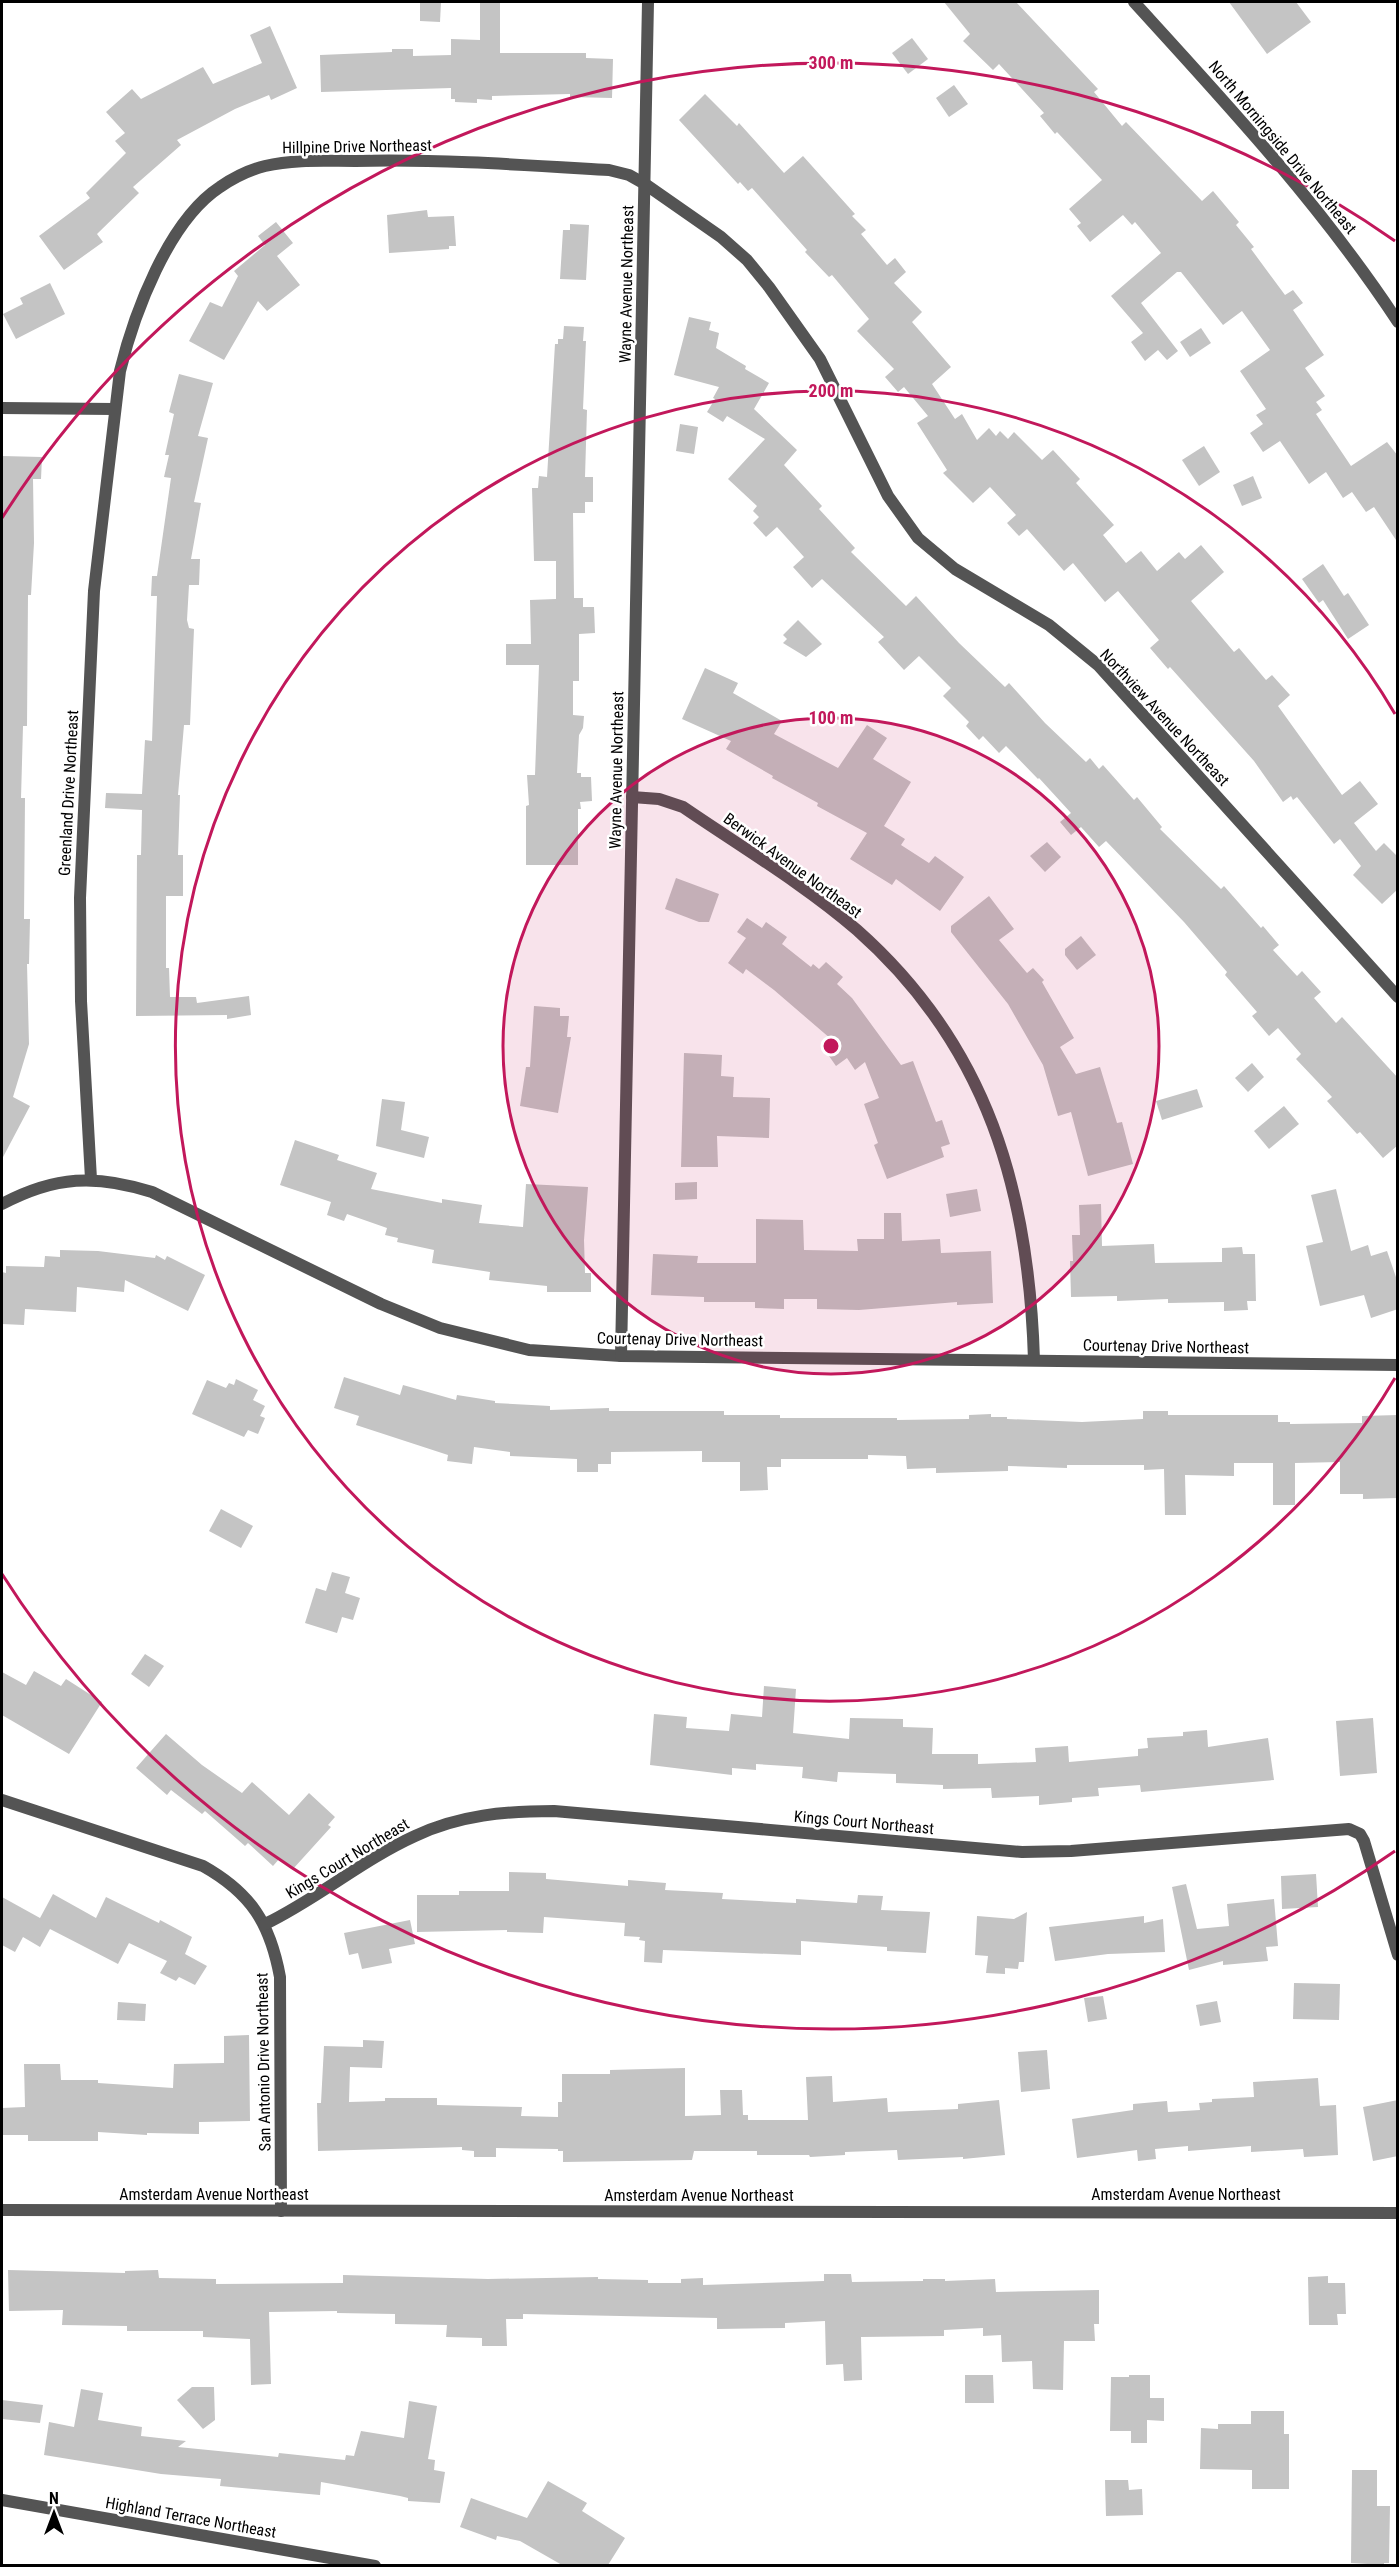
<svg xmlns="http://www.w3.org/2000/svg" width="1399" height="2567" font-family="'Roboto Condensed',sans-serif">
<rect width="100%" height="100%" fill="#fff"/>
<!-- building -->
<g fill="#c4c4c4">
<path d="M420,2H441L440,22L420,21Z"/>
<path d="M480,2H500V53H586V58L613,59L612,98L570,97V94L492,96V100L477,99V103L455,102V99H451V88L321,92L320,55L392,52V49H413V56L451,55V39L480,40Z"/>
<path d="M944,2H1016L1098,89L1094,92L1122,126L1126,122L1202,201L1213,191L1239,222L1236,225L1254,247L1251,249L1285,295L1293,290L1303,303L1293,310L1324,355L1305,368L1325,396L1316,402L1322,410L1316,414L1351,466L1387,442L1398,456V543L1374,507L1366,512L1352,492L1343,498L1326,472L1309,484L1280,441L1263,452L1250,433L1263,424L1256,415L1266,409L1240,371L1270,350L1242,311L1223,325L1181,272H1177L1141,303L1178,351L1167,360L1158,350L1145,361L1131,342L1143,333L1111,296L1161,253L1135,222L1132,225L1123,215L1090,242L1077,226L1081,223L1069,209L1102,180L1057,132L1055,134L1040,116L1044,113L999,64L993,70L963,41L970,34Z"/>
<path d="M1229,2H1296L1311,22L1267,54Z"/>
<path d="M270,26L297,88L271,100L269,95L235,109L177,140L181,145L133,187L139,193L97,234L103,242L64,270L39,236L90,198L86,193L126,153L115,141L125,133L106,112L132,89L141,99L203,67L213,84L262,63L250,35Z"/>
<path d="M912,38L928,59L908,74L892,53Z"/>
<path d="M954,85L968,104L949,117L936,98Z"/>
<path d="M705,94L737,126L739,123L784,173L803,156L855,214L852,216L866,230L861,234L887,265L895,258L906,272L894,283L922,312L912,322L951,367L932,384L955,419L962,414L977,440L989,428L996,436L1000,431L1008,439L1014,432L1042,460L1053,450L1080,479L1076,483L1114,525L1103,535L1126,563L1141,551L1157,571L1179,552L1185,559L1201,545L1224,572L1191,601L1234,652L1239,648L1266,680L1272,675L1290,695L1278,706L1342,795L1360,781L1378,804L1354,823L1376,851L1384,843L1398,857V889L1382,904L1353,875L1361,866L1340,839L1334,844L1297,797L1293,800L1291,796L1283,802L1254,761L1170,667L1168,669L1150,648L1159,640L1118,591L1105,602L1073,563L1064,571L1027,529L1019,536L1007,523L1016,515L990,487L973,503L943,473L947,470L917,423L928,416L904,387L898,392L885,377L894,369L857,331L869,319L832,275L829,277L805,252L807,250L752,188L748,191L740,182L738,184L679,120Z"/>
<path d="M427,210L428,217L454,216L456,246H449V249L389,253L387,215Z"/>
<path d="M276,222L293,243L277,256L300,285L267,311L258,301L224,360L189,341L210,302L222,307L238,276L234,271L265,245L258,236Z"/>
<path d="M570,224L589,225L586,280L560,279L563,230H570Z"/>
<path d="M50,283L65,314L16,339L3,314L23,304L20,298Z"/>
<path d="M689,317L711,322L709,330L719,333L716,348L746,366L745,369L769,383L754,409L797,450L784,465L822,506L819,509L855,548L851,552L906,606L916,596L959,643L1005,687L1009,683L1045,723L1086,762L1090,758L1099,769L1103,765L1134,800L1137,797L1162,827L1160,829L1221,889L1224,886L1261,928L1263,926L1279,945L1273,950L1297,976L1302,971L1321,992L1314,998L1336,1023L1342,1017L1398,1078V1145L1383,1158L1360,1132L1357,1134L1327,1101L1332,1097L1296,1059L1301,1054L1278,1028L1269,1036L1252,1016L1257,1012L1225,975L1227,972L1184,922L1106,841L1099,847L1081,827L1071,835L1060,822L1071,813L1039,778L1038,779L1006,746L999,753L983,736L979,740L966,726L969,722L943,696L951,688L919,656L904,670L878,642L884,637L822,579L812,588L793,567L804,557L777,527L766,537L753,523L759,517L753,511L757,506L728,479L765,439L727,416L723,422L707,412L715,399L713,398L719,387L674,375Z"/>
<path d="M564,326L584,327L583,341H586L583,409L587,410L585,477H593V502H585V513H573L574,598H583V607H594L595,633L579,634V681H573V715L584,716L583,728L579,735L577,773H581V777H591L592,801L580,802L581,809H578V865H526V806L529,805L527,775H535L539,665H506V644H531L530,600L556,599V561H534L532,488H538L539,476L547,477L555,344H558V339H563Z"/>
<path d="M1201,328L1211,343L1190,357L1180,342Z"/>
<path d="M179,374L213,383L198,436L208,438L194,502L201,503L191,559H200L199,585H189L187,620L189,628L194,629L190,725H184L178,795H180L178,855H183V896H166V968H169L170,997H196L197,1003L249,996L251,1015L227,1019V1015L136,1016L137,855H141L142,810L105,808L106,793L142,794L145,740L152,741L157,596H151L152,576H157L171,478L164,477L169,455H165L174,414L169,412Z"/>
<path d="M680,424L698,427L694,454L676,451Z"/>
<path d="M1204,446L1220,472L1199,486L1182,460Z"/>
<path d="M2,456L42,457L41,479H33L34,543L31,595H28L27,726H23L21,798H25L24,919H30L29,964H27L29,1044L13,1097L30,1106L2,1159Z"/>
<path d="M1253,476L1262,498L1242,506L1233,485Z"/>
<path d="M1323,564L1344,596L1348,593L1369,625L1348,639L1323,600L1319,603L1302,579Z"/>
<path d="M798,620L822,644L806,657L783,643L787,639L783,635Z"/>
<path d="M705,668L738,683L733,693L782,721L774,734L838,768L867,725L887,738L873,759L911,782L884,826L905,839L901,845L929,863L935,856L964,877L940,911L896,879L892,885L850,859L867,833L817,806L818,803L772,778L773,776L726,749L731,741L682,719Z"/>
<path d="M1047,842L1061,857L1045,872L1030,856Z"/>
<path d="M676,878L719,894L709,922H699L665,909Z"/>
<path d="M989,896L1014,929L999,940L1027,973L1033,968L1044,980L1042,982L1074,1038L1060,1047L1076,1074L1100,1067L1117,1123L1122,1122L1133,1164L1088,1176L1071,1112L1058,1116L1043,1065L1008,1004L951,932V926Z"/>
<path d="M747,918L762,928L766,922L787,937L782,944L811,967L813,964L819,969L826,962L843,977L837,984L852,998L901,1065L913,1061L936,1122L942,1120L950,1144L941,1147L944,1157L887,1179L874,1145L878,1143L864,1104L879,1098L865,1062L855,1070L847,1058L836,1066L822,1046L831,1039L774,990L746,969L743,974L728,963L746,938L737,932Z"/>
<path d="M1081,936L1096,955L1077,970L1065,955V949Z"/>
<path d="M534,1006L560,1008V1016H569L567,1037H571L558,1113L520,1106L526,1067H530Z"/>
<path d="M684,1053L722,1055L721,1076L734,1077L733,1097L770,1098L769,1138L717,1136L718,1167H681Z"/>
<path d="M1252,1063L1264,1077L1248,1092L1235,1078Z"/>
<path d="M1197,1089L1203,1107L1162,1120L1156,1101Z"/>
<path d="M382,1099L405,1102L401,1130L429,1137L424,1158L376,1146Z"/>
<path d="M1284,1106L1299,1124L1269,1149L1254,1131Z"/>
<path d="M295,1140L339,1155L337,1160L377,1173L371,1189L442,1203V1199L482,1205L479,1223L523,1227L526,1184L588,1187L584,1240L585,1273H591V1292H547V1286L489,1280L490,1272L432,1263L434,1250L397,1242L398,1238L385,1235L387,1228L347,1214L344,1221L327,1215L331,1202L280,1185Z"/>
<path d="M697,1182V1199L675,1200V1183Z"/>
<path d="M977,1189L981,1211L950,1217L946,1194Z"/>
<path d="M1336,1189L1351,1251L1368,1245L1371,1256L1387,1251L1398,1283V1309L1371,1318L1364,1295L1320,1306L1306,1246L1323,1242L1311,1195Z"/>
<path d="M1101,1204L1102,1246L1154,1244L1155,1263L1222,1262V1248L1242,1247L1243,1254H1255L1256,1301H1247L1248,1310L1224,1311V1302L1168,1303V1299L1117,1301V1296L1071,1297L1070,1261H1073L1072,1235H1080L1079,1205Z"/>
<path d="M884,1213H901L902,1241L940,1239L941,1253L991,1251L993,1303L957,1305V1302L859,1310L817,1309V1299H784V1309L755,1308V1302H704V1297L651,1295L653,1254L698,1256L697,1263H756V1219L803,1220L804,1250L858,1251L857,1239H884Z"/>
<path d="M60,1250L98,1251L155,1258L156,1255L165,1260L167,1256L205,1275L188,1311L125,1280L124,1292L77,1287L76,1312L25,1309L24,1325L2,1324V1272L6,1273V1266L44,1267L45,1256L60,1257Z"/>
<path d="M344,1377L400,1395L403,1385L456,1400L457,1395L495,1401V1403L550,1406V1410L609,1408V1411H724V1415H780V1418H897V1420L969,1419V1415L991,1414V1417H1007V1419L1082,1422L1143,1419V1411H1168V1415H1278V1422H1290V1424L1362,1423V1416L1398,1415V1498L1363,1499V1494H1340V1462L1295,1463V1505H1273V1463H1234V1476L1185,1475L1186,1515H1165L1164,1469L1144,1470V1465H1067V1468L1008,1466V1471L936,1473V1468L907,1469L906,1456L868,1455V1459H781V1467H767L768,1490L740,1491V1462H702V1451L611,1452V1464H598V1472H577V1459L510,1456V1452L474,1447L472,1464L447,1461L448,1455L356,1425L359,1416L334,1408Z"/>
<path d="M236,1379L258,1390L253,1400L265,1406L260,1416L265,1418L258,1434L248,1430L244,1437L192,1414L207,1380L226,1388L229,1383L234,1385Z"/>
<path d="M221,1509L253,1526L241,1548L209,1531Z"/>
<path d="M332,1572L350,1577L345,1593L360,1598L353,1620L342,1617L337,1633L305,1623L316,1588L326,1591Z"/>
<path d="M145,1654L164,1666L149,1687L131,1674Z"/>
<path d="M34,1671L61,1686L66,1679L102,1702L69,1754L2,1715V1672L26,1685Z"/>
<path d="M764,1686L796,1689L793,1733L849,1739L850,1718L903,1719V1727L933,1728L932,1754H978V1764L1036,1762L1035,1748L1068,1746L1069,1762L1138,1756V1749L1148,1748L1147,1738L1183,1736V1732L1207,1730L1208,1747L1268,1738L1274,1780L1141,1792L1140,1785L1098,1788L1099,1796L1072,1798V1802L1039,1805V1796L992,1798L991,1788L943,1789V1785L896,1783V1774L838,1772L837,1782L802,1778L803,1767L756,1764V1770L732,1768V1775L650,1765L654,1714L687,1717L686,1728L729,1731L731,1714L762,1717Z"/>
<path d="M1373,1718L1377,1773L1340,1776L1336,1721Z"/>
<path d="M166,1734L202,1765L242,1793L252,1782L289,1815L309,1793L335,1817L328,1825L331,1827L293,1869L280,1858L273,1866L248,1843L245,1846L205,1811L202,1814L171,1790L167,1795L136,1768Z"/>
<path d="M509,1872L546,1873V1879L628,1886V1880L666,1883L665,1890L723,1893L722,1899L796,1903V1899L857,1903L858,1895L883,1896L881,1910L930,1912L926,1953L887,1951V1947L801,1941V1955L663,1950L662,1963L644,1962L645,1941L639,1940L640,1937L624,1936L625,1923L544,1917L543,1933L507,1932V1930L417,1932V1895H459V1891H509Z"/>
<path d="M1316,1874L1318,1907L1282,1909L1281,1876Z"/>
<path d="M1186,1884L1197,1929L1229,1926L1227,1904L1274,1899L1278,1946L1266,1947L1268,1961L1223,1965V1961L1189,1970L1172,1887Z"/>
<path d="M53,1894L96,1918L106,1897L159,1923L160,1920L192,1937L185,1954L207,1966L195,1985L179,1977L176,1981L160,1973L167,1961L129,1943L118,1964L50,1929L40,1947L23,1937L15,1952L2,1945V1897L40,1918Z"/>
<path d="M1027,1912L1024,1962H1019L1018,1969L1005,1968V1974L986,1973L988,1956L975,1955L977,1916L1014,1919Z"/>
<path d="M1144,1916V1923L1163,1919L1165,1952L1108,1954L1055,1961L1049,1927Z"/>
<path d="M410,1920L415,1944L389,1949L392,1963L362,1969L358,1953L349,1955L344,1933Z"/>
<path d="M1294,1983L1340,1984L1339,2020L1293,2019Z"/>
<path d="M1103,1996L1107,2019L1088,2022L1084,1998Z"/>
<path d="M1217,2001L1221,2022L1200,2026L1196,2005Z"/>
<path d="M118,2002L146,2004L145,2021L117,2020Z"/>
<path d="M249,2035L250,2121L199,2122V2134L147,2133V2135L98,2132V2141H28V2135H2V2108L25,2107L24,2064H60L61,2080H98V2083L173,2088L174,2064L224,2063V2036Z"/>
<path d="M363,2040L384,2041L382,2068L350,2067L349,2102L385,2101V2098H437V2105L522,2107L521,2116L558,2117V2102H562V2074H610V2070L685,2068V2116L721,2115L720,2090H742L743,2115H748V2120H808L806,2077L832,2076L833,2102L887,2098L888,2112L958,2109V2104L999,2100L1005,2155L963,2159V2157L898,2160L897,2150L845,2152V2155L810,2157L809,2155H757V2151H694L692,2160L563,2162V2151H558V2149L496,2148V2157H474V2151L462,2150V2147L318,2151L317,2103H321L324,2046L363,2047Z"/>
<path d="M1047,2050L1050,2089L1021,2092L1018,2052Z"/>
<path d="M1318,2078L1320,2106L1336,2105L1338,2155L1304,2157L1303,2149L1251,2152V2146L1188,2151V2146L1155,2149L1156,2159L1138,2161L1137,2150L1077,2158L1072,2119L1133,2110V2104L1167,2101L1168,2112L1200,2110L1199,2103L1212,2102V2099L1254,2097L1253,2082Z"/>
<path d="M1398,2100V2156L1373,2161L1363,2107Z"/>
<path d="M8,2270L125,2273V2271L158,2270L159,2278L216,2279V2284L343,2283V2275L488,2279L598,2277V2279L648,2280V2283H681V2279L703,2278V2285L824,2281V2274H851L852,2282L923,2281V2279H945V2281L995,2279L996,2292L1099,2290V2324H1094L1095,2341H1064L1063,2390L1033,2389L1032,2361L1002,2362L1001,2335L983,2336V2328L944,2330V2336L861,2337L862,2380L844,2381L843,2364L826,2365L825,2321L785,2323V2328L717,2329V2318L523,2314V2319H506L507,2346H482V2338L446,2337L447,2325L395,2324V2314L337,2313V2311L269,2312L271,2384L251,2385L250,2339L203,2337V2331H127V2326L62,2325L63,2310L9,2311Z"/>
<path d="M1328,2276V2283H1345L1346,2314H1337L1338,2325H1309L1308,2277Z"/>
<path d="M965,2375H993L994,2403H965Z"/>
<path d="M1129,2375H1150V2398H1164V2421L1147,2420V2443H1131V2431H1110L1111,2377H1129Z"/>
<path d="M192,2387H214L215,2420L203,2429L177,2400Z"/>
<path d="M81,2389L103,2393L98,2420L142,2427L141,2436L186,2441L178,2447L278,2457L279,2453L345,2460L346,2455L354,2456L361,2431L404,2438L409,2401L437,2406L428,2459L435,2460L434,2470L445,2472L440,2503L408,2501V2498L400,2496L321,2482L320,2495L220,2486L221,2479L161,2474L44,2455L49,2422L74,2427Z"/>
<path d="M2,2400L43,2405L40,2423L2,2419Z"/>
<path d="M1251,2411H1284V2434H1289V2489H1252V2470L1200,2469L1201,2428L1218,2429V2424H1251Z"/>
<path d="M1352,2470H1377V2506H1390L1389,2563H1384V2565L1351,2563Z"/>
<path d="M1105,2480H1128L1129,2490L1142,2489L1143,2515L1106,2516Z"/>
<path d="M548,2481L587,2503L582,2511L625,2538L608,2565H562L520,2541L497,2536L496,2540L460,2527L471,2498L527,2518Z"/>
</g>
<g fill="none" stroke-linecap="round" stroke-linejoin="round">
<!-- minor -->
<g stroke="#545454" stroke-width="12">
<path d="M1134,2C1227,104 1321,205 1398,322"/>
<path d="M2,408L114,409"/>
<path d="M632,797L659,799L683,807C740,846 805,885 857,930C988,1046 1029,1191 1034,1360"/>
<path d="M91,1179L81,1001L80,898L94,591L120,371C134,314 168,221 220,187C233,178 249,170 265,166C294,159 325,161 355,161C440,159 525,165 609,170L629,175L645,184L721,237L747,260L769,287L820,359L888,496L918,538L955,569L1049,625L1098,665L1398,997"/>
<path d="M2,1204C55,1176 96,1174 152,1192L381,1304L440,1328L529,1350L621,1356L1398,1365"/>
<path d="M621,1356L648,2"/>
<path d="M2,1800L203,1866C251,1893 270,1923 280,1977L281,2211"/>
<path d="M265,1924C317,1899 362,1860 415,1836C459,1815 506,1811 554,1811L1022,1852L1071,1851L1349,1829L1360,1834L1364,1841L1398,1955"/>
<path d="M2,2210L1398,2213"/>
<path d="M2,2500L375,2566"/>
</g>
</g>
<!-- distance rings -->
<circle cx="831" cy="1046" r="328" fill="#c2185b" fill-opacity=".12"/>
<g fill="none" stroke="#c2185b" stroke-width="3">
<circle cx="831" cy="1046" r="328"/>
<path d="M1395 1378A655 655 0 1 1 1395 714"/>
<path d="M1395 1851A983 983 0 0 1 2 1574M2 518A983 983 0 0 1 1395 241"/>
</g>
<g text-anchor="middle" stroke-width="5" stroke-linejoin="round" paint-order="stroke">
<!-- street labels -->
<g font-size="16" fill="#000" stroke="#fff">
<text transform="translate(357 146) rotate(-1)" y="6">Hillpine Drive Northeast</text>
<text transform="translate(1283 147) rotate(50)" y="6">North Morningside Drive Northeast</text>
<text transform="translate(626 284) rotate(-89)" y="6">Wayne Avenue Northeast</text>
<text transform="translate(1165 717) rotate(47)" y="6">Northview Avenue Northeast</text>
<text transform="translate(616 770) rotate(-89)" y="6">Wayne Avenue Northeast</text>
<text transform="translate(68 793) rotate(-87)" y="6">Greenland Drive Northeast</text>
<text transform="translate(793 865) rotate(36)" y="6">Berwick Avenue Northeast</text>
<text transform="translate(680 1339) rotate(1)" y="6">Courtenay Drive Northeast</text>
<text transform="translate(1166 1346) rotate(1)" y="6">Courtenay Drive Northeast</text>
<text transform="translate(864 1822) rotate(5)" y="6">Kings Court Northeast</text>
<text transform="translate(347 1858) rotate(-31)" y="6">Kings Court Northeast</text>
<text transform="translate(263 2062) rotate(-91)" y="6">San Antonio Drive Northeast</text>
<text x="214" y="2200">Amsterdam Avenue Northeast</text>
<text x="1186" y="2200">Amsterdam Avenue Northeast</text>
<text x="699" y="2201">Amsterdam Avenue Northeast</text>
<text transform="translate(191 2517) rotate(10)" y="6">Highland Terrace Northeast</text>
</g>
</g>
<circle cx="831" cy="1046" r="9" fill="#c2185b" stroke="#fff" stroke-width="3"/>
<g font-size="18" text-anchor="middle" font-weight="bold" fill="#c2185b" stroke="#fff" stroke-width="5" stroke-linejoin="round" paint-order="stroke">
<text x="831" y="69">300 m</text>
<text x="831" y="397">200 m</text>
<text x="831" y="724">100 m</text>
</g>
<!-- border -->
<rect width="1399" height="2567" fill="none" stroke="#000000" stroke-width="6"/>
<!-- north arrow -->
<g transform="translate(54 2513)" stroke="#ffffff" stroke-width="4.5" paint-order="stroke">
<path d="M0-4.5L10 22L0 15L-10 22Z" fill="#000000"/>
<text y="-9" font-size="16" font-weight="bold" text-anchor="middle" fill="#000000">N</text>
</g>
</svg>
